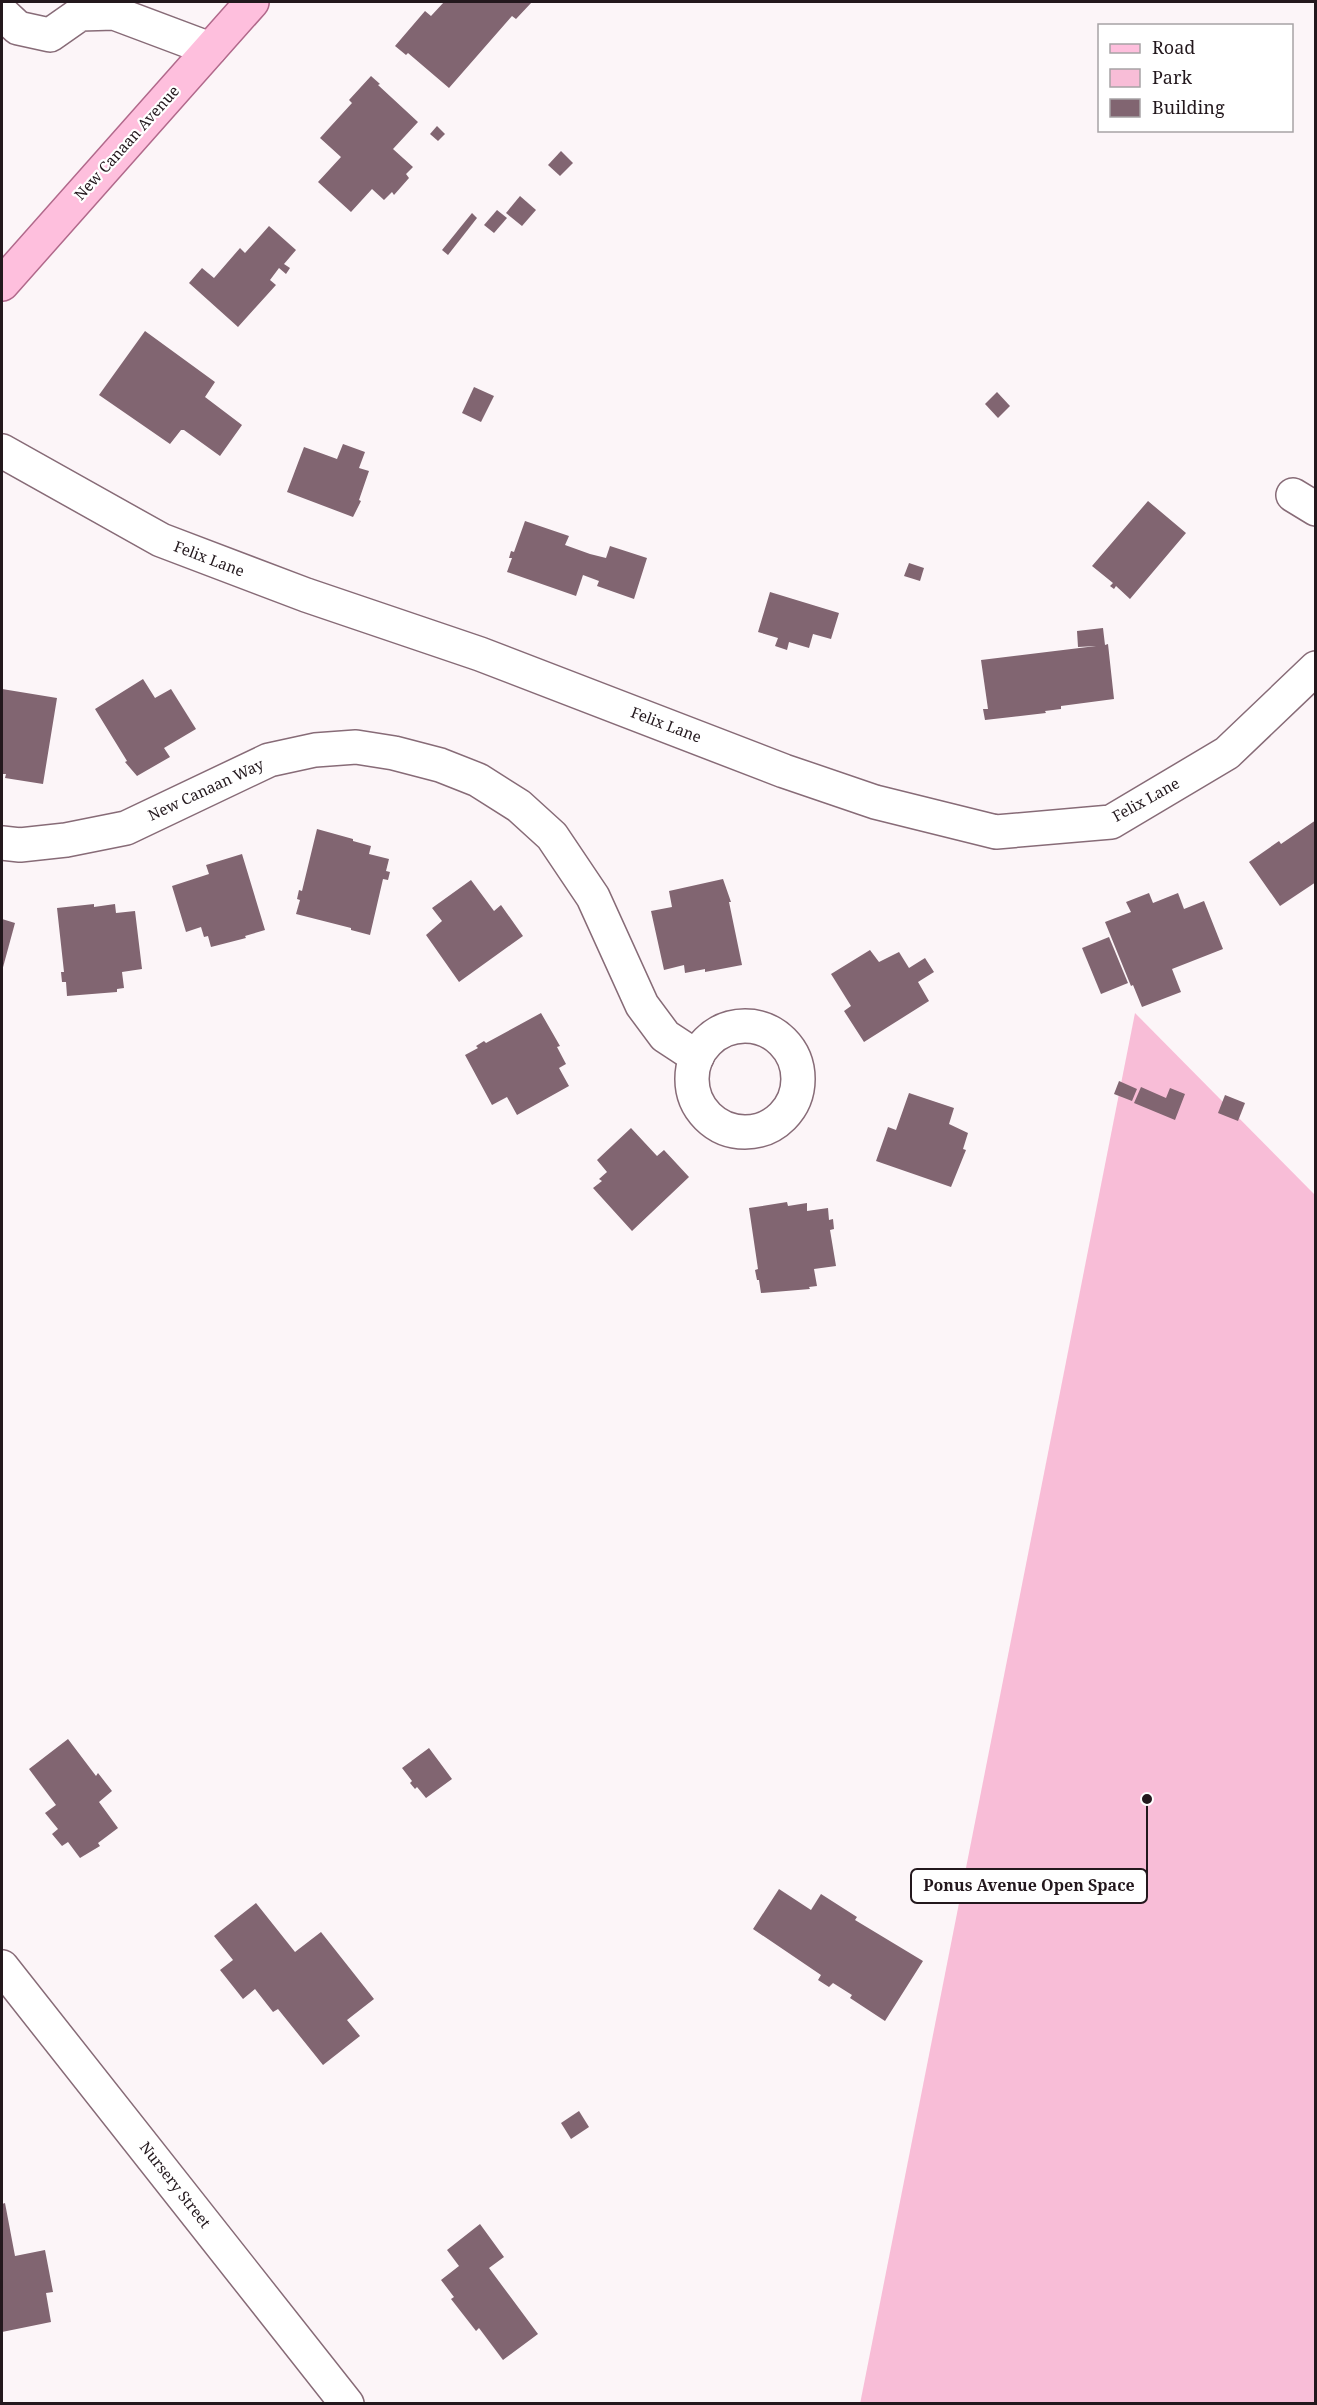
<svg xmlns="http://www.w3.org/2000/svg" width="1317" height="2405" font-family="'Noto Serif',serif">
<rect width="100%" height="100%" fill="#fcf5f8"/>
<!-- green -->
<path fill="#f8bdd7" d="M1135,1013L1315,1195V2403L860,2404Z"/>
<!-- building -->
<g fill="#816571">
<path d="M444,2H532L516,19L512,16L449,88L408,53L406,55L395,46L425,11L431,16Z"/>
<path d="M371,76L380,84L378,85L418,122L393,149L413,167L406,174L409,178L394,195L392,192L384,200L372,189L351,212L318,182L341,157L320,138L352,103L349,100Z"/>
<path d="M437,126L445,134L438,141L430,134Z"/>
<path d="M561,151L573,163L560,176L548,165Z"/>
<path d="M520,196L536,210L522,226L506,213Z"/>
<path d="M497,210L507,218L494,233L484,225Z"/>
<path d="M472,213L477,218L448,255L442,250Z"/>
<path d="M269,226L296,250L284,264L290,268L286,274L279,268L270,280L276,285L238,327L189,283L202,268L214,278L240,248L245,253Z"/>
<path d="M145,331L215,382L205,397L242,425L220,456L184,430H181L170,444L99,395Z"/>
<path d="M474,387L494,396L481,422L462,413Z"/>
<path d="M997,392L1010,406L998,418L985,404Z"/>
<path d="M343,444L365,452L359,468L369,471L359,500L361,501L353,517L287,492L304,447L337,459Z"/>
<path d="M1148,501L1186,533L1130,599L1116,586L1114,589L1110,586L1113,583L1092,566Z"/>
<path d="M525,521L569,536L565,545L590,554L606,558L610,546L647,558L634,599L597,586L599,581L583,575L576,596L507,572L512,558H509L511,551L514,552Z"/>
<path d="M909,563L924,568L920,581L904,576Z"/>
<path d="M770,592L839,613L831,639L813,634L809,648L789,642L787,650L775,646L778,638L758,632Z"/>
<path d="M1103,628L1105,645L1108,644L1114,699L1061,706V709L1045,711L1046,713L985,720L983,709H988L981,660L1096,646L1078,647L1077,631Z"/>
<path d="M143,679L155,698L171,689L196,729L164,748L170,757L137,776L125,762L127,761L95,709Z"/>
<path d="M2,689L57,698L43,784L5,778L6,774H2Z"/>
<path d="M1316,820V882L1280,906L1249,862L1279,841L1281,844Z"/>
<path d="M317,829L353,839V841L371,846L369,854L389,859L386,871L390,872L388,880L383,879L370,935L351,930V928L296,914L300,900L297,899L299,890L302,891Z"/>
<path d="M242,854L265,930L245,936L246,938L211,947L208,936L204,937L201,927L186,932L172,886L209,874L206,865Z"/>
<path d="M723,879L731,902H729L742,965L705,972V969L685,973L684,965L664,970L651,911L672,907L669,891Z"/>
<path d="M471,880L494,911L501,905L523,936L459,982L426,935L442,921L432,908Z"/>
<path d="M1149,893L1153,903L1178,893L1184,909L1204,901L1223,949L1172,969L1181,992L1142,1007L1133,985L1131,986L1105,922L1131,912L1126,902Z"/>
<path d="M94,904V907L115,904L116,913L135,911L142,969L122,972L124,988L117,989V992L67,996L66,982H62L61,972H64L57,908Z"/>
<path d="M2,919L15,923L2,971Z"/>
<path d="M1109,937L1128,983L1101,994L1082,948Z"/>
<path d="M870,950L879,962L899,952L909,968L925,958L934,972L918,982L929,1001L864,1042L844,1011L851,1006L831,974Z"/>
<path d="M541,1013L560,1046L557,1047L566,1064L559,1068L569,1086L517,1115L507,1097L492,1105L465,1055L478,1048L476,1046L484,1041L486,1043Z"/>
<path d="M1119,1081L1137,1089L1132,1101L1114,1094Z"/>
<path d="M1141,1087L1166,1098L1170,1088L1185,1094L1175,1120L1134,1103Z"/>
<path d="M909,1093L954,1108L949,1124L968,1133L963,1149L966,1150L951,1187L876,1161L888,1127L896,1130Z"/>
<path d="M1225,1095L1245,1103L1238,1121L1218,1113Z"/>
<path d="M631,1128L657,1156L664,1150L689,1177L632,1231L593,1188L602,1181L599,1179L607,1172L597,1160Z"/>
<path d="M787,1202L788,1206L807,1203V1211L828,1208L829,1220L833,1219L834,1229L830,1230L836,1266L814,1269L817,1286L809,1287L810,1289L761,1293L759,1280H757L755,1270L758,1269L749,1208Z"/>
<path d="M68,1739L96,1776L98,1773L112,1791L99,1802L118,1828L98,1843L100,1846L80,1858L68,1842L62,1846L52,1834L58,1829L45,1813L56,1805L29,1769Z"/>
<path d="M429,1748L452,1779L426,1798L417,1787L415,1789L410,1783L412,1781L402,1768Z"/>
<path d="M779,1889L811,1910L821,1894L857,1917L855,1920L923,1961L885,2021L850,1998L852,1995L833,1983L829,1987L818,1980L821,1975L753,1929Z"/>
<path d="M256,1903L295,1952L321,1932L374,1999L347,2020L360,2036L323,2065L278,2009L273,2012L255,1989L243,1999L220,1970L233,1960L214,1936Z"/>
<path d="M579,2111L589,2127L571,2139L561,2123Z"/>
<path d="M5,2203L15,2256L45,2250L53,2292L46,2293L51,2322L2,2332V2204Z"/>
<path d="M480,2224L504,2257L489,2268L538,2334L503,2360L479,2328L476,2331L451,2299L454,2297L441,2280L459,2266L447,2250Z"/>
</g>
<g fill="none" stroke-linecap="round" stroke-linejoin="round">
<defs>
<g id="minor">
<path d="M2,13L18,28L50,35L80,14L114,13L210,49"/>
<path d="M2,451L161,540L306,595L480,654L784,771L875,802L996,832L1111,822L1227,753L1316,668"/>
<path d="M1293,495L1316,509"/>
<path d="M2,843L20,845L66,840L126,828L269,760L315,750L356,747L394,753L440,765L478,780L519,806L552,836L593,897L642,1005L665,1036L697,1057"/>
<circle cx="745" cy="1079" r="53"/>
<path d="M2,1967L347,2404"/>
</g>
<path id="major" d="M2,284L252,2"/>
</defs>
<!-- minor casing -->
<use href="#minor" stroke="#876b77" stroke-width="36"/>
<!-- major casing -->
<use href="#major" stroke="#b1698b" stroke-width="36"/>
<!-- minor -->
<use href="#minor" stroke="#fff" stroke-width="33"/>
<!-- major -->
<use href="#major" stroke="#febfdd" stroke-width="33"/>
</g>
<g text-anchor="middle" stroke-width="4.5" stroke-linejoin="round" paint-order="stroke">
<!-- street labels -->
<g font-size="15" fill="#23181d" stroke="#fff">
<text transform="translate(127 143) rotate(-48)" y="5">New Canaan Avenue</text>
<text transform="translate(209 559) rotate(21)" y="5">Felix Lane</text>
<text transform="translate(666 725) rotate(21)" y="5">Felix Lane</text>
<text transform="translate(206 790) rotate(-25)" y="5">New Canaan Way</text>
<text transform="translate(1146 800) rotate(-29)" y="5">Felix Lane</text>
<text transform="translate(175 2185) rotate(52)" y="5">Nursery Street</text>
</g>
</g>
<!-- callouts -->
<path fill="none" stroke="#23181d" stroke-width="2" d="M1147 1799L1147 1886"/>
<circle fill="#23181d" stroke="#fff" stroke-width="2" cx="1147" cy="1799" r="6"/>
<rect fill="#fff" stroke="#23181d" stroke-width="2" x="911" y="1869" width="236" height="34" rx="6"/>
<g font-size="16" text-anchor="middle" font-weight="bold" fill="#23181d">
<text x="1029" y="1891">Ponus Avenue Open Space</text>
</g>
<!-- border -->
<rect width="1317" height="2405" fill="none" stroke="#23181d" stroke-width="6"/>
<!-- legend -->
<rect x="1098" y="24" width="195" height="108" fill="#ffffff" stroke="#a7a3a5" stroke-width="1.5"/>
<rect x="1110" y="44" width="30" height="9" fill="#febfdd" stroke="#a7a3a5" stroke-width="1.5"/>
<text x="1152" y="54" font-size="18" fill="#23181d">Road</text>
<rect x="1110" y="69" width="30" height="18" fill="#f8bdd7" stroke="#a7a3a5" stroke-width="1.5"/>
<text x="1152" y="84" font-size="18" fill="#23181d">Park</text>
<rect x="1110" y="99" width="30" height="18" fill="#816571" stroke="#a7a3a5" stroke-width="1.5"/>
<text x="1152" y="114" font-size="18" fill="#23181d">Building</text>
</svg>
